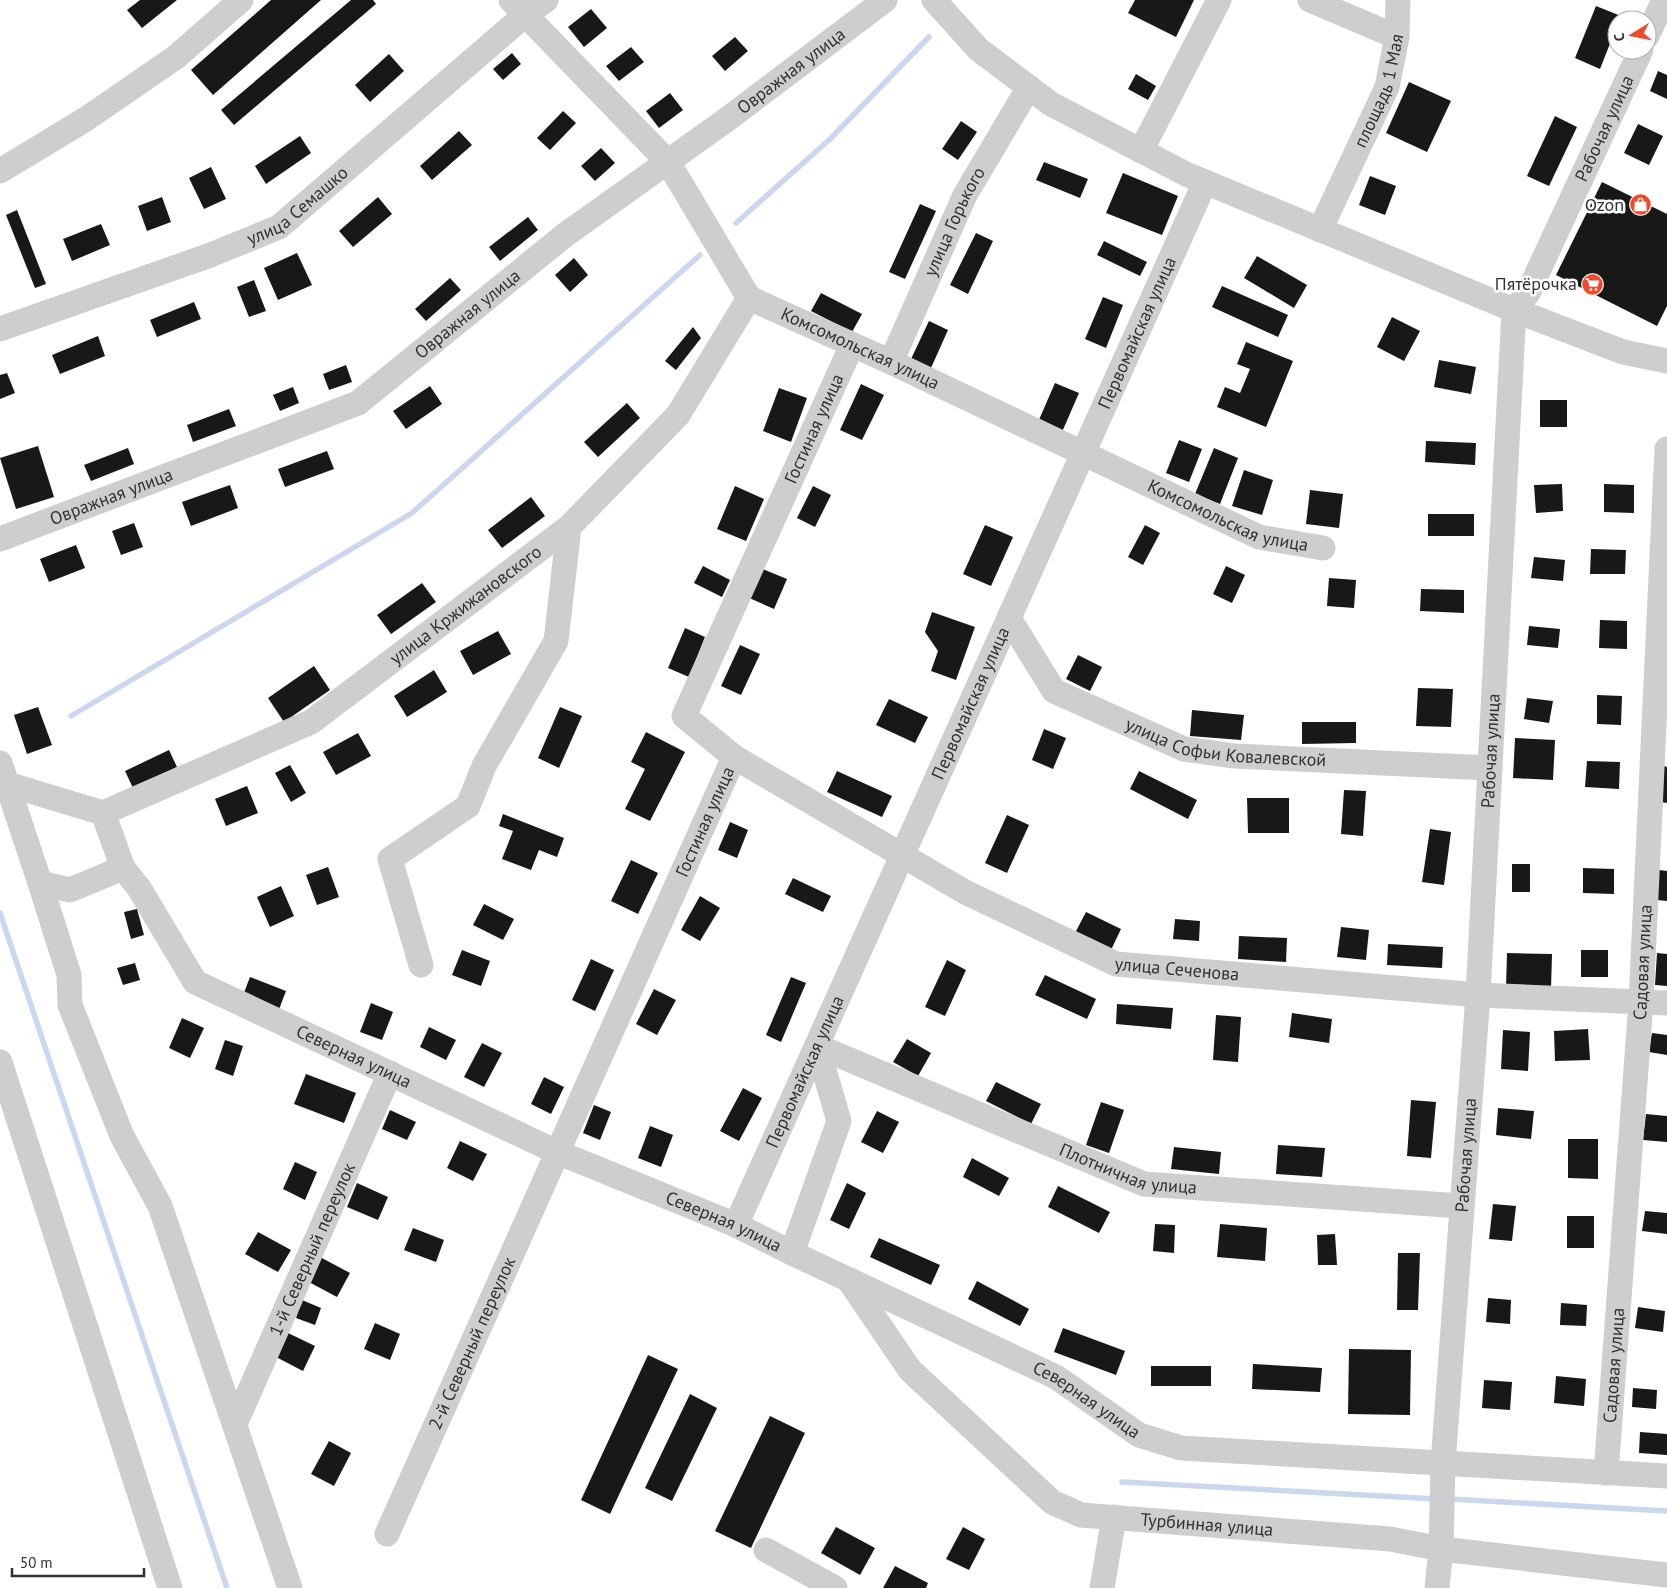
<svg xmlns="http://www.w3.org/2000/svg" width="1667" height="1588" font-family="'PT Sans',sans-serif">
<rect width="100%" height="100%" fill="#fff"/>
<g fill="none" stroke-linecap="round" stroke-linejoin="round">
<!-- stream -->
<g stroke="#cad8ef" stroke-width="5.5">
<path d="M736,223L830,139L929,37"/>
<path d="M71,716L412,513L700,255"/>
<path d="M0,913L227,1588"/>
<path d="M1122,1482L1437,1499"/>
<path d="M1449,1499L1667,1511"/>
</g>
</g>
<!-- building -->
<g fill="#181818">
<path d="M140,0H177L142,28L127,10Z"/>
<path d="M271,0H321L213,95L191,70Z"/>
<path d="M351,0H373L376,4L234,125L221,110Z"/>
<path d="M1135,0H1194L1176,37L1128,13Z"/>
<path d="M1596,6L1621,16L1619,20H1617V26L1600,69L1575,58Z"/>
<path d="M591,9L607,28L584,47L568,27Z"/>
<path d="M735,37L748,51L725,71L712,56Z"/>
<path d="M631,47L644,62L619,81L606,66Z"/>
<path d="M512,53L521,64L503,80L493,69Z"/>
<path d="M389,54L404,71L370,102L355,85Z"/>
<path d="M1658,71L1667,75V99L1650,91Z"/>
<path d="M1136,74L1156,86L1148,100L1128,89Z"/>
<path d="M1409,82L1451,101L1427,152L1386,133Z"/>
<path d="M670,93L683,110L659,128L646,111Z"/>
<path d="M563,111L576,123L550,150L537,138Z"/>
<path d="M1555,116L1577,127L1549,186L1527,176Z"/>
<path d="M961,121L977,132L958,160L942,149Z"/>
<path d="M1638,124L1663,136L1649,165L1624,153Z"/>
<path d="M459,131L472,145L432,180L420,166Z"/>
<path d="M300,136L311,153L266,184L255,166Z"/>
<path d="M601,148L615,163L595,181L581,166Z"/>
<path d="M1044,162L1088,179L1080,198L1036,180Z"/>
<path d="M211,167L226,199L204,209L189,178Z"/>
<path d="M1123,173L1178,196L1162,235L1106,213Z"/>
<path d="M1370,176L1396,186L1385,215L1359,205Z"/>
<path d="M1602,182L1667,214V306L1657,326L1556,275Z"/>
<path d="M162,197L171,222L147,231L138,206Z"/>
<path d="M378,197L392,214L353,247L339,231Z"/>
<path d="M920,204L936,211L905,279L889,272Z"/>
<path d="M17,210L46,284L35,288L6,215Z"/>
<path d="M528,217L538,230L500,261L489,247Z"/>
<path d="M101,224L110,245L72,261L63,239Z"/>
<path d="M976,233L993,241L968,294L950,285Z"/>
<path d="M1104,241L1147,262L1140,276L1097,255Z"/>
<path d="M297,253L312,285L278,300L264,268Z"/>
<path d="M1257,256L1307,285L1294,308L1244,278Z"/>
<path d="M574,258L588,275L570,292L555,275Z"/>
<path d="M450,278L461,290L426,321L415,309Z"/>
<path d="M254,280L266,311L249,317L237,287Z"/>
<path d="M1222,286L1288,315L1278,337L1212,307Z"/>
<path d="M821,293L862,314L852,332L811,311Z"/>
<path d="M1103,297L1123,305L1106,348L1085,339Z"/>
<path d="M194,302L201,319L157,337L150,320Z"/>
<path d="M1392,317L1420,331L1404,361L1377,347Z"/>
<path d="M929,321L948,330L931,368L911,359Z"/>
<path d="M693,327L701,338L676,370L665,361Z"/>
<path d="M98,336L105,356L60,374L52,355Z"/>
<path d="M1246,342L1293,361L1266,427L1217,407L1225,387L1240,393L1250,369L1237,364Z"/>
<path d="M1439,360L1476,367L1471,394L1434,387Z"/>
<path d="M346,365L352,382L329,390L323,374Z"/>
<path d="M7,373L15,393L0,399V375Z"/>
<path d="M1055,383L1079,393L1062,432L1038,422Z"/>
<path d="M861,384L884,395L862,440L840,430Z"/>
<path d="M430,386L442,404L406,429L393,411Z"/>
<path d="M293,387L299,403L280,411L273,395Z"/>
<path d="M779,388L807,398L791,442L763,431Z"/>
<rect x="1540" y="400" width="27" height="27"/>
<path d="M627,403L640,418L598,457L584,442Z"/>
<path d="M229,409L236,426L193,442L187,425Z"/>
<path d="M1179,440L1202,449L1189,482L1166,473Z"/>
<path d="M1426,441L1476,443L1475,465L1425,462Z"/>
<path d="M38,446L54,497L16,509L0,458Z"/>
<path d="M128,448L134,464L91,481L84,465Z"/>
<path d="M1214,448L1238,458L1220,504L1195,494Z"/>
<path d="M327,451L334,469L285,487L278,469Z"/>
<path d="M1244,470L1273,480L1262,515L1232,506Z"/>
<path d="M1562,484L1563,511L1536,513L1534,485Z"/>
<path d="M1604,484L1634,485V513L1604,512Z"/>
<path d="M230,485L238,508L191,526L182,502Z"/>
<path d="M735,486L764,499L746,541L717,529Z"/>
<path d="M813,486L831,495L815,527L797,518Z"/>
<path d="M1310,490L1343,494L1339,528L1306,524Z"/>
<path d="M531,497L545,516L502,548L488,530Z"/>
<rect x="1428" y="514" width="46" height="22"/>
<path d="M134,523L143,547L121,555L112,531Z"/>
<path d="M985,525L1013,537L991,586L963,574Z"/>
<path d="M1145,525L1160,533L1143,565L1128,557Z"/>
<path d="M76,545L85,568L49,582L40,559Z"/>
<path d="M1591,549L1626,550L1625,574H1590Z"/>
<path d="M1534,557L1565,560L1563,581L1531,578Z"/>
<path d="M703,566L730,580L722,597L694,583Z"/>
<path d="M1226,566L1245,575L1232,603L1213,594Z"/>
<path d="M760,568L787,579L774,609L747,597Z"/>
<path d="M1329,578L1356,580L1354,608L1327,606Z"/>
<path d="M422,583L436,602L391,634L377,615Z"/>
<path d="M1421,589L1464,590V613L1420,611Z"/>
<path d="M932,612L975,627L956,680L931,671L938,651L925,632Z"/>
<path d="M1600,620L1627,621V649L1599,648Z"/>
<path d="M1529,626L1560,629L1558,648L1527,645Z"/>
<path d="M685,628L705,637L689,677L668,668Z"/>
<path d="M498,631L511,654L473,675L460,651Z"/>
<path d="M740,645L760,654L741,695L721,686Z"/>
<path d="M1078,655L1102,667L1090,691L1066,679Z"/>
<path d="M314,666L330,690L284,722L268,698Z"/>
<path d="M434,670L447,692L407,717L394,696Z"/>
<path d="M1418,688L1453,689L1451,727L1416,726Z"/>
<path d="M1597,695L1622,696L1621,725L1597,724Z"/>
<path d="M1527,698L1553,701L1549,723L1524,719Z"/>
<path d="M889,699L928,717L915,743L876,725Z"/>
<path d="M38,707L52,745L27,754L14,715Z"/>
<path d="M560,707L582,716L559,768L538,758Z"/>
<path d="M1192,710L1244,715L1241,740L1190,736Z"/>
<path d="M1302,722H1356V743L1302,744Z"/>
<path d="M1044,729L1066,738L1053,769L1032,760Z"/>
<path d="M646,732L685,752L650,821L625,809L645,769L631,762Z"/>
<path d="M358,733L371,756L336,775L323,752Z"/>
<path d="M1515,738L1555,740L1553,780L1513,778Z"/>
<path d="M169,750L177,767L133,788L125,771Z"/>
<path d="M1587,761L1620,762L1619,789L1585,787Z"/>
<path d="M290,765L306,793L291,802L275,773Z"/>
<path d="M1664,766L1667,767V803L1661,802Z"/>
<path d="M837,771L892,796L882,817L827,792Z"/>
<path d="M1139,771L1197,800L1188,819L1130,789Z"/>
<path d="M247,786L258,813L226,826L215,799Z"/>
<path d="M1344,790L1366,791L1363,836L1341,834Z"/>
<path d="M1247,798H1289V833H1248Z"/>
<path d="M503,814L564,838L557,857L539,850L531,870L502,859L513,831L499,826Z"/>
<path d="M1007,815L1029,825L1007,873L985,863Z"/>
<path d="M730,822L748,830L737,858L718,850Z"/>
<path d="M1430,829L1451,832L1444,885L1422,882Z"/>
<path d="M631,860L658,873L638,914L611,901Z"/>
<rect x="1512" y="864" width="18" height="28"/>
<path d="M328,867L339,897L317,905L306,875Z"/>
<path d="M1583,868L1614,869V894L1583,893Z"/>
<path d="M1659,870L1667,871V901L1657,900Z"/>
<path d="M793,878L831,896L823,912L785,894Z"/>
<path d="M281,886L294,916L270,927L257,897Z"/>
<path d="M700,896L720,908L700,941L681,930Z"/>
<path d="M484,904L514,919L503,940L473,925Z"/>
<path d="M137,909L144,935L131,939L124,912Z"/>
<path d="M1086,912L1121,929L1111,950L1075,933Z"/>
<path d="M1175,919L1200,921L1199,941L1173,939Z"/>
<path d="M1341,927L1369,930L1366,960L1337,957Z"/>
<path d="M1239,936L1287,938L1286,962L1238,959Z"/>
<path d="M1388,944L1443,947L1442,968L1387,965Z"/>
<path d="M462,950L490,961L481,986L452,975Z"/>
<rect x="1581" y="950" width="27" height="27"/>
<path d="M1507,953L1552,954L1551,989L1506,988Z"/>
<path d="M1657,953L1667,954V986L1655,985Z"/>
<path d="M591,959L614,970L595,1011L572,1000Z"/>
<path d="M947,960L966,970L945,1016L925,1007Z"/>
<path d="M135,963L140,980L123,985L117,968Z"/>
<path d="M1045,975L1096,999L1087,1019L1035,995Z"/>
<path d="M250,977L286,991L278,1012L242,998Z"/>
<path d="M791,977L806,983L781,1042L766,1035Z"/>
<path d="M654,989L676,1000L657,1035L636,1024Z"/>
<path d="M371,1003L393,1012L382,1040L360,1032Z"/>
<path d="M1117,1004L1173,1008L1171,1029L1116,1024Z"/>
<path d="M1292,1013L1332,1019L1329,1043L1289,1037Z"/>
<path d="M1216,1015L1241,1017L1238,1062L1213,1060Z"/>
<path d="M182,1018L204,1028L190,1058L169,1048Z"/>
<path d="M429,1027L456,1040L446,1060L420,1047Z"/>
<path d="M1588,1029L1590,1060L1555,1061L1554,1031Z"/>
<path d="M1503,1030L1530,1032L1528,1071L1501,1069Z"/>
<path d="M1652,1033L1667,1035V1055L1649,1052Z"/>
<path d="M907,1039L931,1053L918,1076L893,1062Z"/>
<path d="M225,1040L243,1046L233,1076L215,1069Z"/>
<path d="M482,1043L502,1053L484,1087L464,1077Z"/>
<path d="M306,1074L356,1093L344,1123L294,1104Z"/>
<path d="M544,1077L564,1087L551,1114L531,1104Z"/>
<path d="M996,1082L1041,1104L1031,1124L986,1101Z"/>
<path d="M743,1088L762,1098L739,1141L720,1131Z"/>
<path d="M1411,1100L1436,1102L1431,1158L1407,1156Z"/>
<path d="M1101,1102L1124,1110L1109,1153L1086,1145Z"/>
<path d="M594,1105L611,1112L600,1140L583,1133Z"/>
<path d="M1498,1108L1534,1111L1531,1139L1496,1135Z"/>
<path d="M390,1110L416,1122L407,1140L382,1129Z"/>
<path d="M877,1111L899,1122L883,1153L861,1142Z"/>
<path d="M1646,1114L1667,1116V1142L1643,1140Z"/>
<path d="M650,1126L673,1135L661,1167L638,1158Z"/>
<path d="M1568,1139H1598V1179L1568,1178Z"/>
<path d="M460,1141L487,1154L473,1181L447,1168Z"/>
<path d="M1278,1145L1325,1148L1322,1177L1276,1174Z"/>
<path d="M1174,1147L1221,1152L1219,1174L1171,1169Z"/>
<path d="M972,1158L1009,1178L999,1196L963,1177Z"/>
<path d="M295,1162L317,1172L305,1200L283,1189Z"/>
<path d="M357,1183L388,1197L378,1220L347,1207Z"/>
<path d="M847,1183L866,1193L849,1229L830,1220Z"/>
<path d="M1058,1186L1110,1212L1099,1233L1048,1207Z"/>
<path d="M1493,1204L1516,1206L1512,1241L1489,1239Z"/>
<path d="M1645,1211L1667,1213V1234L1642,1231Z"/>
<rect x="1567" y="1216" width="27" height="32"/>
<path d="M1155,1224L1175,1225L1174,1253L1153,1251Z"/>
<path d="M1220,1224L1267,1228L1265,1261L1217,1257Z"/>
<path d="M413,1228L444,1240L436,1262L404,1250Z"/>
<path d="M258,1232L291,1250L278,1272L245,1254Z"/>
<path d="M1335,1234L1337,1265H1318L1317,1235Z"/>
<path d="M879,1238L940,1265L931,1285L870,1257Z"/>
<path d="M1398,1253H1420L1418,1310H1397Z"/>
<path d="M320,1257L350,1273L337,1297L307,1281Z"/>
<path d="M977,1281L1029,1309L1020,1326L968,1299Z"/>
<path d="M1488,1298L1511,1300L1510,1324L1486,1322Z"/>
<path d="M302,1300L321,1308L315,1325L296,1318Z"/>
<path d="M1561,1303L1587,1305L1586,1326L1560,1325Z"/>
<path d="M1638,1307L1665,1311L1663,1332L1635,1328Z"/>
<path d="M375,1323L400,1334L390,1360L364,1349Z"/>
<path d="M1063,1328L1125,1351L1116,1375L1054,1352Z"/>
<path d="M288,1333L315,1346L303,1371L276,1357Z"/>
<path d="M1349,1349L1411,1350L1410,1415L1348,1414Z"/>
<path d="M648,1355L678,1369L610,1514L581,1500Z"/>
<path d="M1253,1364L1322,1368L1320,1392L1252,1389Z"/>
<rect x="1151" y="1366" width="60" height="20"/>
<path d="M1556,1376L1586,1379L1584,1406L1554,1403Z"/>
<path d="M1484,1380L1512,1382L1510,1410L1482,1408Z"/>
<path d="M1633,1388L1657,1390L1656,1409L1632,1407Z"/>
<path d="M690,1394L717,1408L672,1501L645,1488Z"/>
<path d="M770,1416L805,1433L751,1548L715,1531Z"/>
<path d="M1640,1432L1667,1434V1455L1639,1453Z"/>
<path d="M329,1441L351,1453L334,1486L311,1474Z"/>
<path d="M836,1527L875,1548L860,1575L821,1553Z"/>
<path d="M963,1527L985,1539L969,1570L946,1559Z"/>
<path d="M895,1566L928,1583L926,1588H883Z"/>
</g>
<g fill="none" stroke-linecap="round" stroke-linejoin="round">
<!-- minor -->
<g stroke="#cecece" stroke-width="25">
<path id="s1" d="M511,0L668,162L749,298L891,362L1259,537L1323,548"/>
<path d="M934,0L978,49L1051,104L1186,174L1514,310L1623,352L1667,361"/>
<path d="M1310,0L1397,37"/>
<path d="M1647,36L1664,0"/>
<path d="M1141,151L1219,0"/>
<path d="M0,171L86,119L176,57L241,0"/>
<path id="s2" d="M1320,230L1387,87L1397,37L1398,0"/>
<path id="s3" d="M0,329L208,256L279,227L525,15L546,0"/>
<path id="s4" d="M891,362L965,195L1029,87"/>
<path id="s5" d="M0,539L358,403L565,235L729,118L885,0"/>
<path id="s6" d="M1009,618L1054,691L1184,749L1234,756L1490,768"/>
<path id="s7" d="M734,757L965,892L1116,964L1478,995L1667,1003"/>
<path d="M0,763L40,883L70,890L123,868"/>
<path d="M7,784L103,813"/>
<path id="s8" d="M103,813L123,868L139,888L195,982L557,1152L736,1225L792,1253L1056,1377L1139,1435L1181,1448L1667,1476"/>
<path id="s9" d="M103,813L311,722L569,527L678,415L749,298"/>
<path d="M40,883L69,975L70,1005L122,1136L160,1206L290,1588"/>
<path d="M421,965L390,859L468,806L484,766L556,641L569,527"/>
<path id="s10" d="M817,1046L1144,1184L1461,1206"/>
<path d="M0,1062L170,1588"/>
<path id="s11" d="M736,1225L1205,182"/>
<path d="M792,1253L839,1121L817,1046"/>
<path id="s12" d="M848,1279L910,1370L1052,1502L1081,1515L1390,1539L1441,1549L1667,1575"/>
<path id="s13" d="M235,1424L390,1073"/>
<path id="s14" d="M1606,1473L1641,1002L1667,449"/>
<path id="s15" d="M387,1534L734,757L684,716L852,345"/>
<path d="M766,1550L835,1588"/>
<path d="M1102,1588L1114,1517"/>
<path id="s16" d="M1437,1588L1441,1549L1443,1463L1478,995L1514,310L1528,293L1641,50"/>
</g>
</g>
<!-- icons -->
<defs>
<symbol id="shop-disc" viewBox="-11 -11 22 22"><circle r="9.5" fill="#f0492b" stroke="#fff"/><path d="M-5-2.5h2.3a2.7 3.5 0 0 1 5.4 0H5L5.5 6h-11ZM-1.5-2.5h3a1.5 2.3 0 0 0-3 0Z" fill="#fff"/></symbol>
<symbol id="supermarket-disc" viewBox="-11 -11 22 22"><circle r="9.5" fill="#f0492b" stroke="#fff"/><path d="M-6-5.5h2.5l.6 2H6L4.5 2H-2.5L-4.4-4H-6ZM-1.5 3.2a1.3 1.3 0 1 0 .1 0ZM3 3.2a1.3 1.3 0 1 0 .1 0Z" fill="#fff"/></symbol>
</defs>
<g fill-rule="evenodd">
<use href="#shop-disc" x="1628" y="192" width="25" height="25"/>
<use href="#supermarket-disc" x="1580" y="272" width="25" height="25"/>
</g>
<g text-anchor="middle" stroke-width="5" stroke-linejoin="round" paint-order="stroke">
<!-- street labels -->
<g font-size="18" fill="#313131" stroke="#fff">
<text dy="6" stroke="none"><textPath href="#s5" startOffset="929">Овражная улица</textPath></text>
<text dy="6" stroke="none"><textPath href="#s2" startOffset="152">площадь 1 Мая</textPath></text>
<text dy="6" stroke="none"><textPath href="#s16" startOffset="1484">Рабочая улица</textPath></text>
<text dy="6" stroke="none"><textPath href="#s3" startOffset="324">улица Семашко</textPath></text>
<text dy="6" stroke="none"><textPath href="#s4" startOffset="154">улица Горького</textPath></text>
<text dy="6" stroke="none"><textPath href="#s5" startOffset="524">Овражная улица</textPath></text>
<text dy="6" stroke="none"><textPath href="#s11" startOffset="978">Первомайская улица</textPath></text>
<text dy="6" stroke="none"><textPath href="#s1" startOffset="506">Комсомольская улица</textPath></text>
<text dy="6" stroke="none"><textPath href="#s15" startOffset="1231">Гостиная улица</textPath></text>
<text dy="6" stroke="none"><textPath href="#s5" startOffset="119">Овражная улица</textPath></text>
<text dy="6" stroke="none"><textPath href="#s1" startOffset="911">Комсомольская улица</textPath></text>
<text dy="6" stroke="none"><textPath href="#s9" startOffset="421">улица Кржижановского</textPath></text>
<text dy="6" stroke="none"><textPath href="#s11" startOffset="572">Первомайская улица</textPath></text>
<text dy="6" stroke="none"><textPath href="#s6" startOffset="268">улица Софьи Ковалевской</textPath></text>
<text dy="6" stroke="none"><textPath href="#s16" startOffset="839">Рабочая улица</textPath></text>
<text dy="6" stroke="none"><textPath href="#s15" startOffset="780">Гостиная улица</textPath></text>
<text dy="6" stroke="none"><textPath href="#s14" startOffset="512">Садовая улица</textPath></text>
<text dy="6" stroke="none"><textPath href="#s7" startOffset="496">улица Сеченова</textPath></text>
<text dy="6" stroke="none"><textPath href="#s8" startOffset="369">Северная улица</textPath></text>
<text dy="6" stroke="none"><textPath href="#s11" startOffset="168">Первомайская улица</textPath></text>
<text dy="6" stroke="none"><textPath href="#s16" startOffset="434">Рабочая улица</textPath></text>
<text dy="6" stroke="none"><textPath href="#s10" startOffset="336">Плотничная улица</textPath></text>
<text dy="6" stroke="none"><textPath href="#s8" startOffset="774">Северная улица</textPath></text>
<text dy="6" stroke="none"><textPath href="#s13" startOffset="191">1-й Северный переулок</textPath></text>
<text dy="6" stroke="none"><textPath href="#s15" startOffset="209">2-й Северный переулок</textPath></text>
<text dy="6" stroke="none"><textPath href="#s14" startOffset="108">Садовая улица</textPath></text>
<text dy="6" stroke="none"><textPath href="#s8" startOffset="1179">Северная улица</textPath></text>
<text dy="6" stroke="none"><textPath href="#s12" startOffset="462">Турбинная улица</textPath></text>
</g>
<!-- poi labels -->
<g font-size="18" fill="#313131" stroke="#fff" text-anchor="end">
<text x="1624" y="211">Ozon</text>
<text x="1577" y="290">Пятёрочка</text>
</g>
</g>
<!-- north arrow -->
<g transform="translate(1632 35) rotate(260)"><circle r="24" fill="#ffffff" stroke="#adadad"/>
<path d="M0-4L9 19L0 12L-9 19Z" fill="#f0492b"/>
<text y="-8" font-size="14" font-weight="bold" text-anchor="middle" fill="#313131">С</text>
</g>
<!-- scale -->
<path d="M12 1568v8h132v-8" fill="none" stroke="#313131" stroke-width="2.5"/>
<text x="20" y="1568" font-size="15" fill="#313131" stroke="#ffffff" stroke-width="4" paint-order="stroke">50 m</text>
</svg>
